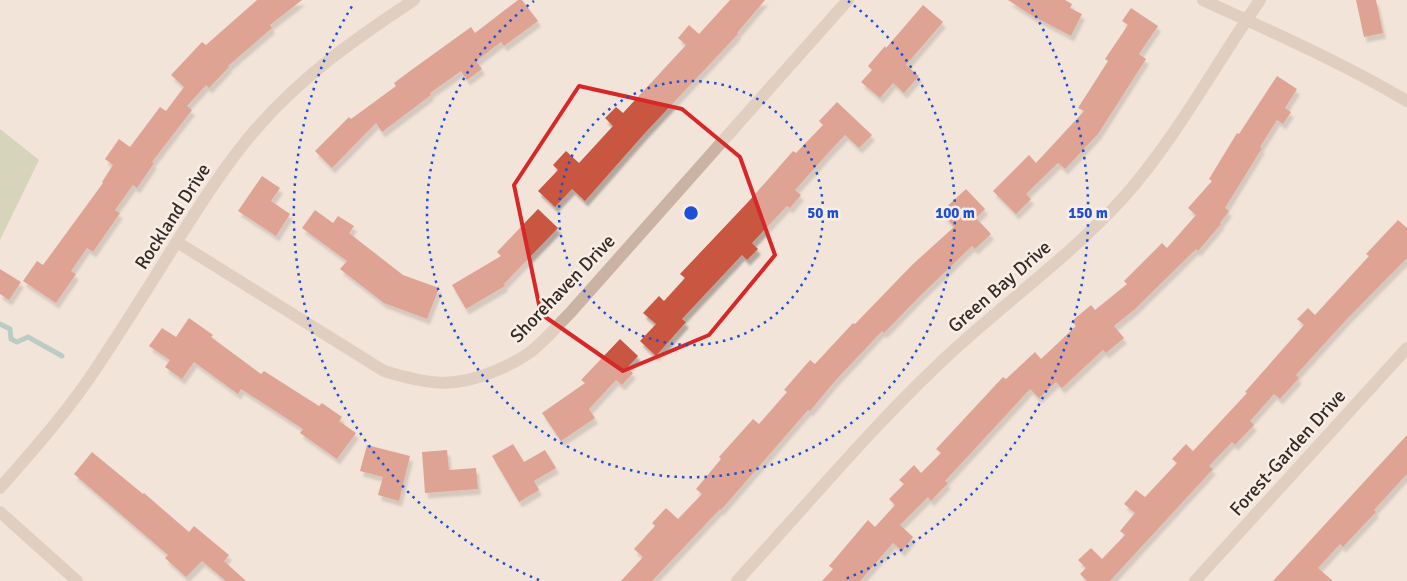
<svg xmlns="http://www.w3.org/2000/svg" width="1407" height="581" font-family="Signika,sans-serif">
<defs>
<filter id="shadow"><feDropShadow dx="3" dy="5.5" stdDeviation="1" flood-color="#0004"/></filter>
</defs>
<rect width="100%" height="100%" fill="#f2e4d9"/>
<!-- green -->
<path fill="#b6c199" d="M0,129L39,160L0,240Z"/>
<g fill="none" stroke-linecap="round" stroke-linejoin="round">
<!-- stream -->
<path stroke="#77afad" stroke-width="5" d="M0,324L10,329L11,339L17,342L28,337L62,356"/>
</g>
<!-- building -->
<g fill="#c85640" filter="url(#shadow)">
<path d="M257,0H302L270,25L272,28L228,66L229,67L209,88L206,85L187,106L192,110L152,162L154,163L137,188L133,185L115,210L120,213L93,252L87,248L71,271L76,274L56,303L23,281L37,261L43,265L103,183L102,182L113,165L105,159L119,139L130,147L160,107L166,111L184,87L171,75L202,42L206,45Z"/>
<path d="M518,0H522L538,21L504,46L501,42L476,61L482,69L467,80L461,71L430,93L431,95L382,132L376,123L332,168L315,151L349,117L351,119L396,86L394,83L410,71L471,27L475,33Z"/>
<path d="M730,0H765L737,33L738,34L645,133L585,201L572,189L555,207L538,191L558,170L553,165L566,151L579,163L613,126L605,118L616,107L623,113L686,45L678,38L689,25L699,34Z"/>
<path d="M1008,0H1065L1072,4L1070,8L1082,14L1071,36L1031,15Z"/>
<path d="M1356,0H1376L1383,33L1364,37Z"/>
<path d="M923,5L943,22L906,65L919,76L904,93L893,83L880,98L861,82L872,70L868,66L885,46L886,48Z"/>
<path d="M1131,8L1158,26L1139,54L1146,59L1098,134L1065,169L1058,163L1026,194L1031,199L1016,214L993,191L1029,155L1036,163L1084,111L1078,108L1108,61L1105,59L1128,25L1122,21Z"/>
<path d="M1277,76L1297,89L1285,108L1291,112L1283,124L1277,120L1260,147L1262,148L1225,208L1229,211L1220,223L1221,224L1198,251L1196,249L1135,309L1114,326L1124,338L1106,353L1103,350L1062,388L1056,382L1039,398L1030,389L945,481L948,483L931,501L928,497L900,525L913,537L902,551L893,543L860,581H822L833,569L829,566L868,520L875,527L895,505L889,499L904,484L899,480L914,465L921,473L941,453L936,449L1003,377L1006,379L1035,352L1041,359L1076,326L1072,321L1091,305L1095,310L1127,284L1124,281L1162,243L1167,248L1196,215L1188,208L1212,181L1209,179L1237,133L1239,134Z"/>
<path d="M837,102L872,135L859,148L845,135L829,152L795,190L801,195L790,208L787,206L752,243L758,249L747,260L742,255L682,319L686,322L656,356L640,341L656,324L643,313L659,296L664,301L685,278L680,274L749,201L793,151L796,153L823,125L819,121Z"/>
<path d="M262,176L280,188L271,201L290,214L276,236L238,211Z"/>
<path d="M966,189L985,209L976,218L991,234L975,249L972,246L921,295L884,333L882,331L835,381L810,411L808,410L721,510L720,509L652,581H621L643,557L634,549L655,526L652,523L666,508L678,519L702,494L696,489L721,459L719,457L753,419L759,424L787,392L784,390L810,360L815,364L853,323L855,324L912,265L954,227L941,212Z"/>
<path d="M538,209L558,228L504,284L505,286L466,309L452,285L501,256L497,252Z"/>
<path d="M315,210L333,223L338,216L354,226L349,233L403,275L439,288L427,319L384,303L340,269L347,261L302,228Z"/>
<path d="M1398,220L1407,228V258L1346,320L1296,375L1299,378L1280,399L1274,394L1250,421L1254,425L1235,445L1232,442L1209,466L1213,469L1110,581H1087L1080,574L1086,568L1078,560L1091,548L1102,559L1125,535L1120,531L1135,513L1124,504L1136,490L1145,497L1177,463L1172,459L1186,444L1193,451L1247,393L1245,392L1304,325L1297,319L1308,308L1315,315L1369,256L1366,254Z"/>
<path d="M0,269L21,282L9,300L0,294Z"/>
<path d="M189,318L213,335L211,337L261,374L264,371L319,406L322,403L342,417L339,421L356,433L337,459L300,433L303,429L241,389L238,394L194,362L182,379L165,367L170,360L149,346L162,328L176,337Z"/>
<path d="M620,339L638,356L627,368L633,373L622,385L616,380L589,409L595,418L561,441L542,413L585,383L581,380Z"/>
<path d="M1407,435V474L1374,510L1376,512L1343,547L1340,544L1318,568L1333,581H1273Z"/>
<path d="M513,444L524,462L545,450L556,468L534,481L539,490L519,502L492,456Z"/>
<path d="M367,445L410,456L399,501L378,495L383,477L360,471Z"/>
<path d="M447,450L449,470L476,468L478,489L425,493L422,452Z"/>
<path d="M92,452L143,494L144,493L189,532L194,526L229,555L224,561L246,581H226L202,561L186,577L165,558L168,555L74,474Z"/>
</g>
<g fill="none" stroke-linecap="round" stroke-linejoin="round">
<!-- minor -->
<g stroke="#cab3a5" stroke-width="12">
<path d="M1203,0C1272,32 1341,62 1407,101"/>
<path d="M177,242L384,371C427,384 453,389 495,371C507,366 518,361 529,353C544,342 557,326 570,313L848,0"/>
<path d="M0,488C34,449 68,411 97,367C124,326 150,285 176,243C201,203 226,164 256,129C303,75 355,39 414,0"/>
<path d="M0,512L77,581"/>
<path d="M737,581C809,503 877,420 956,348C1011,298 1073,253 1123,198C1175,140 1215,65 1260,0"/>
<path d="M1195,581L1407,348"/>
</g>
</g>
<!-- marked area -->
<path d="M0 0H1407V581H0ZM579,86L682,109L740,157L775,255L709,335L623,371L541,314L514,185Z" fill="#f2e4d9" fill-opacity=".55" fill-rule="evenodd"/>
<path fill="none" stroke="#d62828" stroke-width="4" stroke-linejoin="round" d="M579,86L682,109L740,157L775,255L709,335L623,371L541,314L514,185Z"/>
<!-- distance rings -->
<g fill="none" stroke="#1d4ed8" stroke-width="2.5" stroke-dasharray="2.5 5">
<circle cx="691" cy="213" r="132"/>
<path d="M848 1A264 264 0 1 1 534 1"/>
<path d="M539 580A397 397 0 0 1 354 3M1028 3A397 397 0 0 1 843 580"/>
</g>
<g text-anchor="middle" stroke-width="5" stroke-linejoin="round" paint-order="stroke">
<!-- street labels -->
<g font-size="19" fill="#352a26" stroke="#f9eee5">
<text transform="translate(172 216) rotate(-57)" y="7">Rockland Drive</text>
<text transform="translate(999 286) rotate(-41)" y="7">Green Bay Drive</text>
<text transform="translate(562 288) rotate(-46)" y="7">Shorehaven Drive</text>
<text transform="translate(1287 452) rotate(-48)" y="7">Forest-Garden Drive</text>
</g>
</g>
<circle cx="691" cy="213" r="8" fill="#1d4ed8" stroke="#f9eee5" stroke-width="2.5"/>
<g font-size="15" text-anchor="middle" font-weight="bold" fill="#1d4ed8" stroke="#f9eee5" stroke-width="5" stroke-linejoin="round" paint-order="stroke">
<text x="823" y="218">50 m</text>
<text x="955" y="218">100 m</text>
<text x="1088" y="218">150 m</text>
</g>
</svg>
